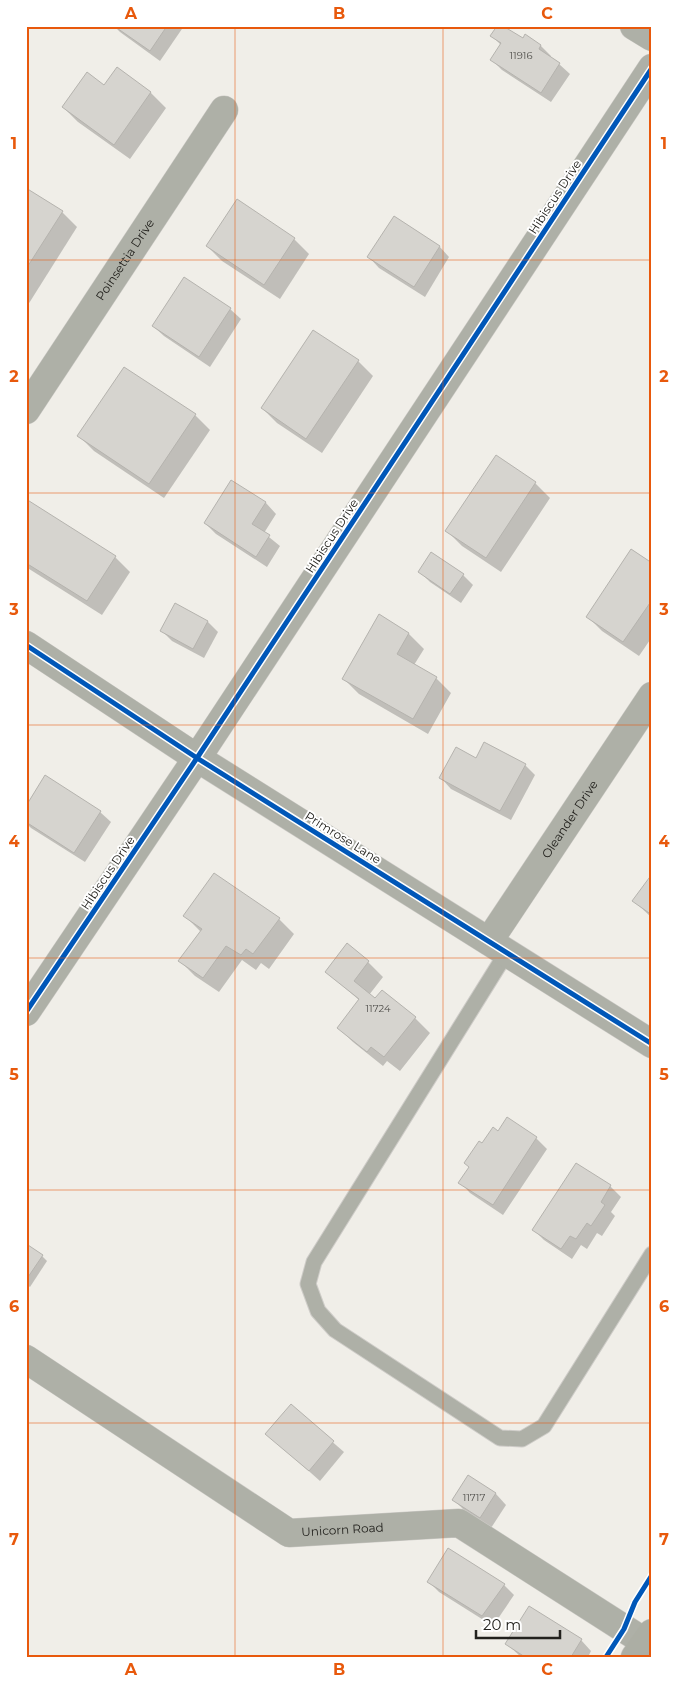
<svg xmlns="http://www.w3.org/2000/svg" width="678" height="1683" font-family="Montserrat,sans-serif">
<rect width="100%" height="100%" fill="#f0eee8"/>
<!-- shadow -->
<g fill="#0003">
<path d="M114,26H184L160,61L120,32Z"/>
<path d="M492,36L523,40L541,46L551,56L550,58L559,64L570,74L551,102L502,70L492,60L501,45Z"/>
<path d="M117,69L151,93L166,108L130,159L78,122L63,107L104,86Z"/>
<path d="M26,190L62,212L77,227L26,308Z"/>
<path d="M237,201L294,239L309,254L280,299L222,261L207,246Z"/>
<path d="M439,246L449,257L425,297L379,268L369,257Z"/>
<path d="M230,309L241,319L210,367L164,336L153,326Z"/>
<path d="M313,332L358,361L373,376L322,453L277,423L262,408Z"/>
<path d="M195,415L210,430L164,498L94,451L79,436Z"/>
<path d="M231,482L266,503L276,514L264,533L280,546L267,567L216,534L205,523Z"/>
<path d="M535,483L550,498L501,572L462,546L447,531Z"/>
<path d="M26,500L115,557L130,572L102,615L26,567Z"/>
<path d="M652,564V637L639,656L602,631L587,616Z"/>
<path d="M419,571L463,575L473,585L461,603L430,582Z"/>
<path d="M380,616L409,634L424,649L414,665L436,678L451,693L428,734L359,694L344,679Z"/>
<path d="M208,622L218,632L204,658L172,641L162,631Z"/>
<path d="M477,760L525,765L535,775L511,820L451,789L441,778Z"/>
<path d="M46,777L100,812L111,822L85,862L31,828L26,823V808Z"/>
<path d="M652,876V918L634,901Z"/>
<path d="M185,916L279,919L294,934L269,969L261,963L256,970L242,960L219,992L195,976L180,961L201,932Z"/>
<path d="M348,945L368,962L383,977L369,995L376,1000L382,992L415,1018L430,1033L400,1071L387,1061L383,1066L353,1042L338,1027L359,1000L327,972Z"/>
<path d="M508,1119L536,1138L547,1149L503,1215L470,1193L460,1182L483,1145L499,1132Z"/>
<path d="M577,1164L610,1186L621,1197L611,1212L615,1216L602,1236L597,1233L587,1249L581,1245L572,1259L544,1240L534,1230Z"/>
<path d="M26,1250L42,1256L47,1261L30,1287L26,1284Z"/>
<path d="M291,1406L344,1452L320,1481L267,1434Z"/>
<path d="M468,1477L496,1494L506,1505L491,1528L464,1510L454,1500Z"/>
<path d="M428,1581L504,1585L514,1595L493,1626L439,1592Z"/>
<path d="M581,1640L591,1651L588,1657H521L507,1644Z"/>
</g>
<!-- building -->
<g fill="#d6d4cf" stroke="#b5b3ae">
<path d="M114,26H167L150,51Z"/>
<path d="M497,26H503L523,38L525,34L541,45L539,49L560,63L541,93L490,60L501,43L490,36Z"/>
<path d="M117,67L151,92L114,145L62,107L87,72L104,85Z"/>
<path d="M26,188L63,211L26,269Z"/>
<path d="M237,199L295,238L264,285L206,246Z"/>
<path d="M394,216L440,246L414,287L367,257Z"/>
<path d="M184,277L231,308L199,357L152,326Z"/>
<path d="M313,330L359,360L306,439L261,408Z"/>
<path d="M124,367L196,414L149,484L77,436Z"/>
<path d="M496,455L536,482L486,558L445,531Z"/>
<path d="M231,480L266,502L252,524L270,535L256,557L204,523Z"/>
<path d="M26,499L116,556L87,601L26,563Z"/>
<path d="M631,549L652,563V600L623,642L586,617Z"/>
<path d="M431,552L464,574L450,594L418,572Z"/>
<path d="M175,603L208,621L193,649L160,631Z"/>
<path d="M379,614L409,633L397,654L437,677L413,719L342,679Z"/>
<path d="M484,742L526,764L500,811L439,778L456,747L476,758Z"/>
<path d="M45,775L101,811L74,853L26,822V806Z"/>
<path d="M214,873L280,918L253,954L246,949L241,955L226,946L203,978L178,961L202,929L183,916Z"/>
<path d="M652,874V915L632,901Z"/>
<path d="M347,943L369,961L354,981L375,998L382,990L416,1017L384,1057L371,1047L367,1052L337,1028L359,999L325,972Z"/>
<path d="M507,1117L537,1137L493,1205L458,1183L469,1167L464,1163L479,1141L482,1143L493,1127L498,1131Z"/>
<path d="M576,1163L611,1185L601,1202L605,1205L591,1226L587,1223L576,1239L570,1236L561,1249L532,1230Z"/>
<path d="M28,1245L43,1255L26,1280V1247Z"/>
<path d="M291,1404L334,1441L309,1471L265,1434Z"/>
<path d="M468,1475L496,1493L480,1518L452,1500Z"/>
<path d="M448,1548L505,1584L482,1616L427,1582Z"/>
<path d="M529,1606L582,1639L571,1657H525L505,1644Z"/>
</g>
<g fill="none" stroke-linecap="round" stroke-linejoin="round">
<defs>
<path id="lane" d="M507,952L314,1262L308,1284L318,1311L335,1330L500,1438L522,1439L544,1426L652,1254"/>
<g id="street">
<path d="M634,26L652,37"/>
<path id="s1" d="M26,410L224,110"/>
<path d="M26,645L197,758L652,1044"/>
<path id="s2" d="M489,941L652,696"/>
<path d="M26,1012L197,758L652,68"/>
<path id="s3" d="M26,1359L289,1533L459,1523L645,1642"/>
</g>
<path id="secondary" d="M635,1657L652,1633"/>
</defs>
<!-- lane casing -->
<use href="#lane" stroke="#ceccc8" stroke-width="17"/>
<!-- street casing -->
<use href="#street" stroke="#ceccc8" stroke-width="29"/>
<!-- secondary casing -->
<use href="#secondary" stroke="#ceccc8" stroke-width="29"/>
<!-- lane -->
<use href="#lane" stroke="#aeb0a7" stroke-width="15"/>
<!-- street -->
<use href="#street" stroke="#aeb0a7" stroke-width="28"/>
<!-- secondary -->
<use href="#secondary" stroke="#acaea4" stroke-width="28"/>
<defs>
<g id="cycleway">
<path d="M26,645L197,758L652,1044"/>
<path d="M26,1012L197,758L652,68"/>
<path d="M606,1657L624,1629L635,1602L652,1575"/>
</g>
</defs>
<!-- cycleway casing -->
<use href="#cycleway" stroke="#fff" stroke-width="8"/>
<!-- cycleway -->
<use href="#cycleway" stroke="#0057b8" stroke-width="5"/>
</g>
<!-- grid -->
<path fill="none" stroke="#e8590c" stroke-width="1" stroke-opacity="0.55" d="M235,26V1657M443,26V1657M26,260H652M26,493H652M26,725H652M26,958H652M26,1190H652M26,1423H652"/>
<g text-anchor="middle" stroke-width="4" stroke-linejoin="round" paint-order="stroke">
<!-- number labels -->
<g font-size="10" fill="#4f4e4a">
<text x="521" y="59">11916</text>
<text x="378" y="1012">11724</text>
<text x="474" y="1501">11717</text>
</g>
<!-- street labels -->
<g font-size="12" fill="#22211d" stroke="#fff">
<text transform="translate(555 197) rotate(-57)" y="4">Hibiscus Drive</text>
<text dy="4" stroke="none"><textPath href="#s1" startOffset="180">Poinsettia Drive</textPath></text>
<text transform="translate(332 536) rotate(-57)" y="4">Hibiscus Drive</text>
<text dy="4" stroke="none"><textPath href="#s2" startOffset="146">Oleander Drive</textPath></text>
<text transform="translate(343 838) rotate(32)" y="4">Primrose Lane</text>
<text transform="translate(108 873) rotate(-56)" y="4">Hibiscus Drive</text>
<text dy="4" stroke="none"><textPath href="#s3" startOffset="369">Unicorn Road</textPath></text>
</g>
</g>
<!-- border -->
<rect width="678" height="1683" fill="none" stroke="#ffffff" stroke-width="55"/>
<!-- scale -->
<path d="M476 1630v8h84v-8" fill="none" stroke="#22211d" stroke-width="2.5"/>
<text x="483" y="1630" font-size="15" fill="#22211d" stroke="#ffffff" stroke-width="4" paint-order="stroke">20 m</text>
<rect x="28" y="28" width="622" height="1628" fill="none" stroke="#e8590c" stroke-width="2"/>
<g font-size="16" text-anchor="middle" font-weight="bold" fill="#e8590c">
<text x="131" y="19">A</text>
<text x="339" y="19">B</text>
<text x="547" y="19">C</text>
<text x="14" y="149">1</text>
<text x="664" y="149">1</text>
<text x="14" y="382">2</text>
<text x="664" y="382">2</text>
<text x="14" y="615">3</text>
<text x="664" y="615">3</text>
<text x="14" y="847">4</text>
<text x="664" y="847">4</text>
<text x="14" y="1080">5</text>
<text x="664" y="1080">5</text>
<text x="14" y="1312">6</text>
<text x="664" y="1312">6</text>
<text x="14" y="1545">7</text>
<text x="664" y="1545">7</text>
<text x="131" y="1675">A</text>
<text x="339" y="1675">B</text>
<text x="547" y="1675">C</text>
</g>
</svg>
